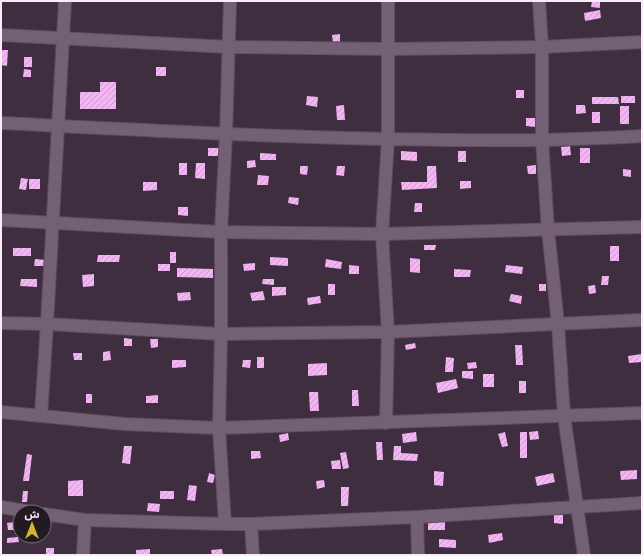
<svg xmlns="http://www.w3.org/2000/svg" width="643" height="556" font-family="Cabin,'Noto Sans Arabic',sans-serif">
<defs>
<pattern id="building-hatch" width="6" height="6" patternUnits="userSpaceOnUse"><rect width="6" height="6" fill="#f2b6f3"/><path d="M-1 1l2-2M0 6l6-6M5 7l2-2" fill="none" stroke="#c89ac9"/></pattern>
</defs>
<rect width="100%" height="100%" fill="#3f2e40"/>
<!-- building -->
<g fill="url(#building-hatch)">
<path d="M592,1H600V8L591,7Z"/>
<path d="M600,10L601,18L585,21L584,13Z"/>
<path d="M340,34V42L333,43L332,35Z"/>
<path d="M1,50H8L7,66L1,65Z"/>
<rect x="24" y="57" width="8" height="10"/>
<rect x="156" y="67" width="10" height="9"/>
<path d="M24,69L31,70V77H23Z"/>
<path d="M100,82H116V109H80V92H100Z"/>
<rect x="516" y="90" width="8" height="8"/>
<path d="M307,96L318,97L317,107L306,105Z"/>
<rect x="621" y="96" width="14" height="7"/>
<path d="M592,97H618L619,104H592Z"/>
<path d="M344,105L345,120H337L336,106Z"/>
<path d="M576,105H585L586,113L576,114Z"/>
<rect x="620" y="106" width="9" height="18"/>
<rect x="592" y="112" width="8" height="11"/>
<path d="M526,118H535V127L526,126Z"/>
<path d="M570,146L571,155L562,156L561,147Z"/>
<rect x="208" y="148" width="12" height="8"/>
<rect x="580" y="148" width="10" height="15"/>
<path d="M401,151L417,152V161L401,160Z"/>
<rect x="458" y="151" width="8" height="11"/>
<path d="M260,153L276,154V160H260Z"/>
<path d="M255,160L256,167L247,168V161Z"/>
<rect x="179" y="163" width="8" height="12"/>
<path d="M196,163H205V179L195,178Z"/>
<path d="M536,165V174H528L527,166Z"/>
<path d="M300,166H308L307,175L300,174Z"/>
<path d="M337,166H345L344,176L336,175Z"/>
<path d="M427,166H436L437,188L402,190L401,182H427Z"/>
<path d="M623,169L631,170V177L623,176Z"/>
<path d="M258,175L269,176L268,185H257Z"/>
<path d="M21,178L28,179L26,190L19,189Z"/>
<rect x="29" y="179" width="11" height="10"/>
<path d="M460,181H471V188L460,189Z"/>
<path d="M143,182H157V190L143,191Z"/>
<path d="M289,197L299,198L298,205L288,203Z"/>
<path d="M415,203H422V212H414Z"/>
<path d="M178,207H188V216L178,215Z"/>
<path d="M424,245H436L435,250H424Z"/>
<rect x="610" y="246" width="9" height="15"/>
<rect x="13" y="248" width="18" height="8"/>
<rect x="170" y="252" width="6" height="11"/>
<path d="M98,255H120L119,262H97Z"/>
<path d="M270,257L288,258V266L270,265Z"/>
<path d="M410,258L420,259V273L410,272Z"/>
<path d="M35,259L47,260V266H34Z"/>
<path d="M326,259L342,262L341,269L325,267Z"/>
<path d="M255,263V270L244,271L243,264Z"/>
<rect x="158" y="264" width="12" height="7"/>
<path d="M349,265L359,266V274H349Z"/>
<path d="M506,265L523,267L522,274L505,272Z"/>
<path d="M177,268L213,269V278L177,277Z"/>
<path d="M454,269L471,270L470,277H454Z"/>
<path d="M94,274V286L83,287L82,275Z"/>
<path d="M602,276H609L608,285H601Z"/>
<path d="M21,279H37V287L20,286Z"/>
<path d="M263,279H274V285L262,284Z"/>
<rect x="328" y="284" width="7" height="11"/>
<rect x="539" y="284" width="7" height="7"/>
<path d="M595,285L596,293L589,294L588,286Z"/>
<path d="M272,287H286V295L272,296Z"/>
<path d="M263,291L265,300L252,301L250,293Z"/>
<path d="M190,292L191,300L178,301L177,293Z"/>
<path d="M511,294L522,296L521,304L509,301Z"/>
<path d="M320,296L321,303L308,305L307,298Z"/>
<path d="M124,338L132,339V346H124Z"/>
<path d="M150,339H158V347L151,348Z"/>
<path d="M415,343L416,348L406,350L405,345Z"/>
<path d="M515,345H522L523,365H516Z"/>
<path d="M110,351L111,360L103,361V352Z"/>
<path d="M73,353H82V360H74Z"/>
<path d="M642,354V362L629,363L628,356Z"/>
<rect x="257" y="357" width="7" height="11"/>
<path d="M446,357L454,358L453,372H445Z"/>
<path d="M172,360H186V367L172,368Z"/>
<path d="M243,360H251L250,368L242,367Z"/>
<path d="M476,362L477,368L468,369L467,363Z"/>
<path d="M327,363V375L308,376V364Z"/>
<path d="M462,371H473V379L462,378Z"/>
<rect x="483" y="374" width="11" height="13"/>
<path d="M456,379L458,388L438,393L436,383Z"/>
<rect x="519" y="381" width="7" height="12"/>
<path d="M352,390H358L359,406H352Z"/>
<path d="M309,392H318L319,411H310Z"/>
<rect x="86" y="394" width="6" height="9"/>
<path d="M158,395V403H146V396Z"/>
<path d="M538,431L539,439L530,440L529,432Z"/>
<path d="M416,432L417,441L403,443L402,434Z"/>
<path d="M505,432L508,446L502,447L498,434Z"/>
<rect x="520" y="432" width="7" height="26"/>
<path d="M288,433L289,440L280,442L279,435Z"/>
<path d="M376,442H382L383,460H377Z"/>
<path d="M124,446H132L130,464L122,463Z"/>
<path d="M394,446H401V453L418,454L417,461L393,460Z"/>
<path d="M251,451H260L261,458L251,459Z"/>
<path d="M346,452L349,468L343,469L340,453Z"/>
<path d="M27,454L32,455L29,481H23Z"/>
<path d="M340,460L341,469H332L331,461Z"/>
<path d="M637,470V479L621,480L620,471Z"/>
<path d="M434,471L444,472L443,486L434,485Z"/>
<path d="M209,473L215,475L213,483L207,482Z"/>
<path d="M553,473L555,482L537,486L535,477Z"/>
<path d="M83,480V496H68V481Z"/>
<path d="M324,480L325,487L317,489L316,481Z"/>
<path d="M189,485L197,486L195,501L187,500Z"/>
<path d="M341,487H349L348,506H341Z"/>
<path d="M23,491H28L27,502H22Z"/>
<rect x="160" y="491" width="14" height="8"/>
<path d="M148,503L160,504L159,512L147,511Z"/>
<path d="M554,515H563V524L554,523Z"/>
<rect x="428" y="521" width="17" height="9"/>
<path d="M15,522V530H8L7,523Z"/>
<path d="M502,533L503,540L489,543L488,535Z"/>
<path d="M18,537L19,542L7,543V538Z"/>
<path d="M439,539L456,540V548L439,547Z"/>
<rect x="46" y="548" width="8" height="7"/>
<path d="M150,549V555H136V550Z"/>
<path d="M222,549L223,555H212L211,550Z"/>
</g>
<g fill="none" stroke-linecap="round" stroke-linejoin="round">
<defs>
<g id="street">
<path d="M539,1L542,47V140L548,230L558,324L564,416L584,555"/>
<path d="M1,35L229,47L389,49L542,47L642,42"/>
<path d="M1,123C181,132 362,142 542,140C575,139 609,138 642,136"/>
<path d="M1,220L221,232L382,234L642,227"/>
<path d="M1,323L47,324L221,334L388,332L642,320"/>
<path d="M1,412L124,424L219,428L642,413"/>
<path d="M41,415L47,324L65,1"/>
<path d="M386,423L388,332L382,234L388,139V1"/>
<path d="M1,507L32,512"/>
<path d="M44,514L85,520L225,524H251L417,517L642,503"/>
<path d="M417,517L418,555"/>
<path d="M225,524L219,428L221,334V232L226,134L230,1"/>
<path d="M251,524L253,555"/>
<path d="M83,555L85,520"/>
</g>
</defs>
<!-- street casing -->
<use href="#street" stroke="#5d4e5d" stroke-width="14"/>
<!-- street -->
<use href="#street" stroke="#736074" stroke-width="12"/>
</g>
<!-- border -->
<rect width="643" height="556" fill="none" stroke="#f8ecf8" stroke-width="4"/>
<!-- north arrow -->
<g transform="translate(32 524)"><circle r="19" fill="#211a21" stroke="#776e77"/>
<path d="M0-3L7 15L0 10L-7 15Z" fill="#d5b534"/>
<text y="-6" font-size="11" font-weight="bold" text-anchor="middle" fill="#f8ecf8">ش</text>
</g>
</svg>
